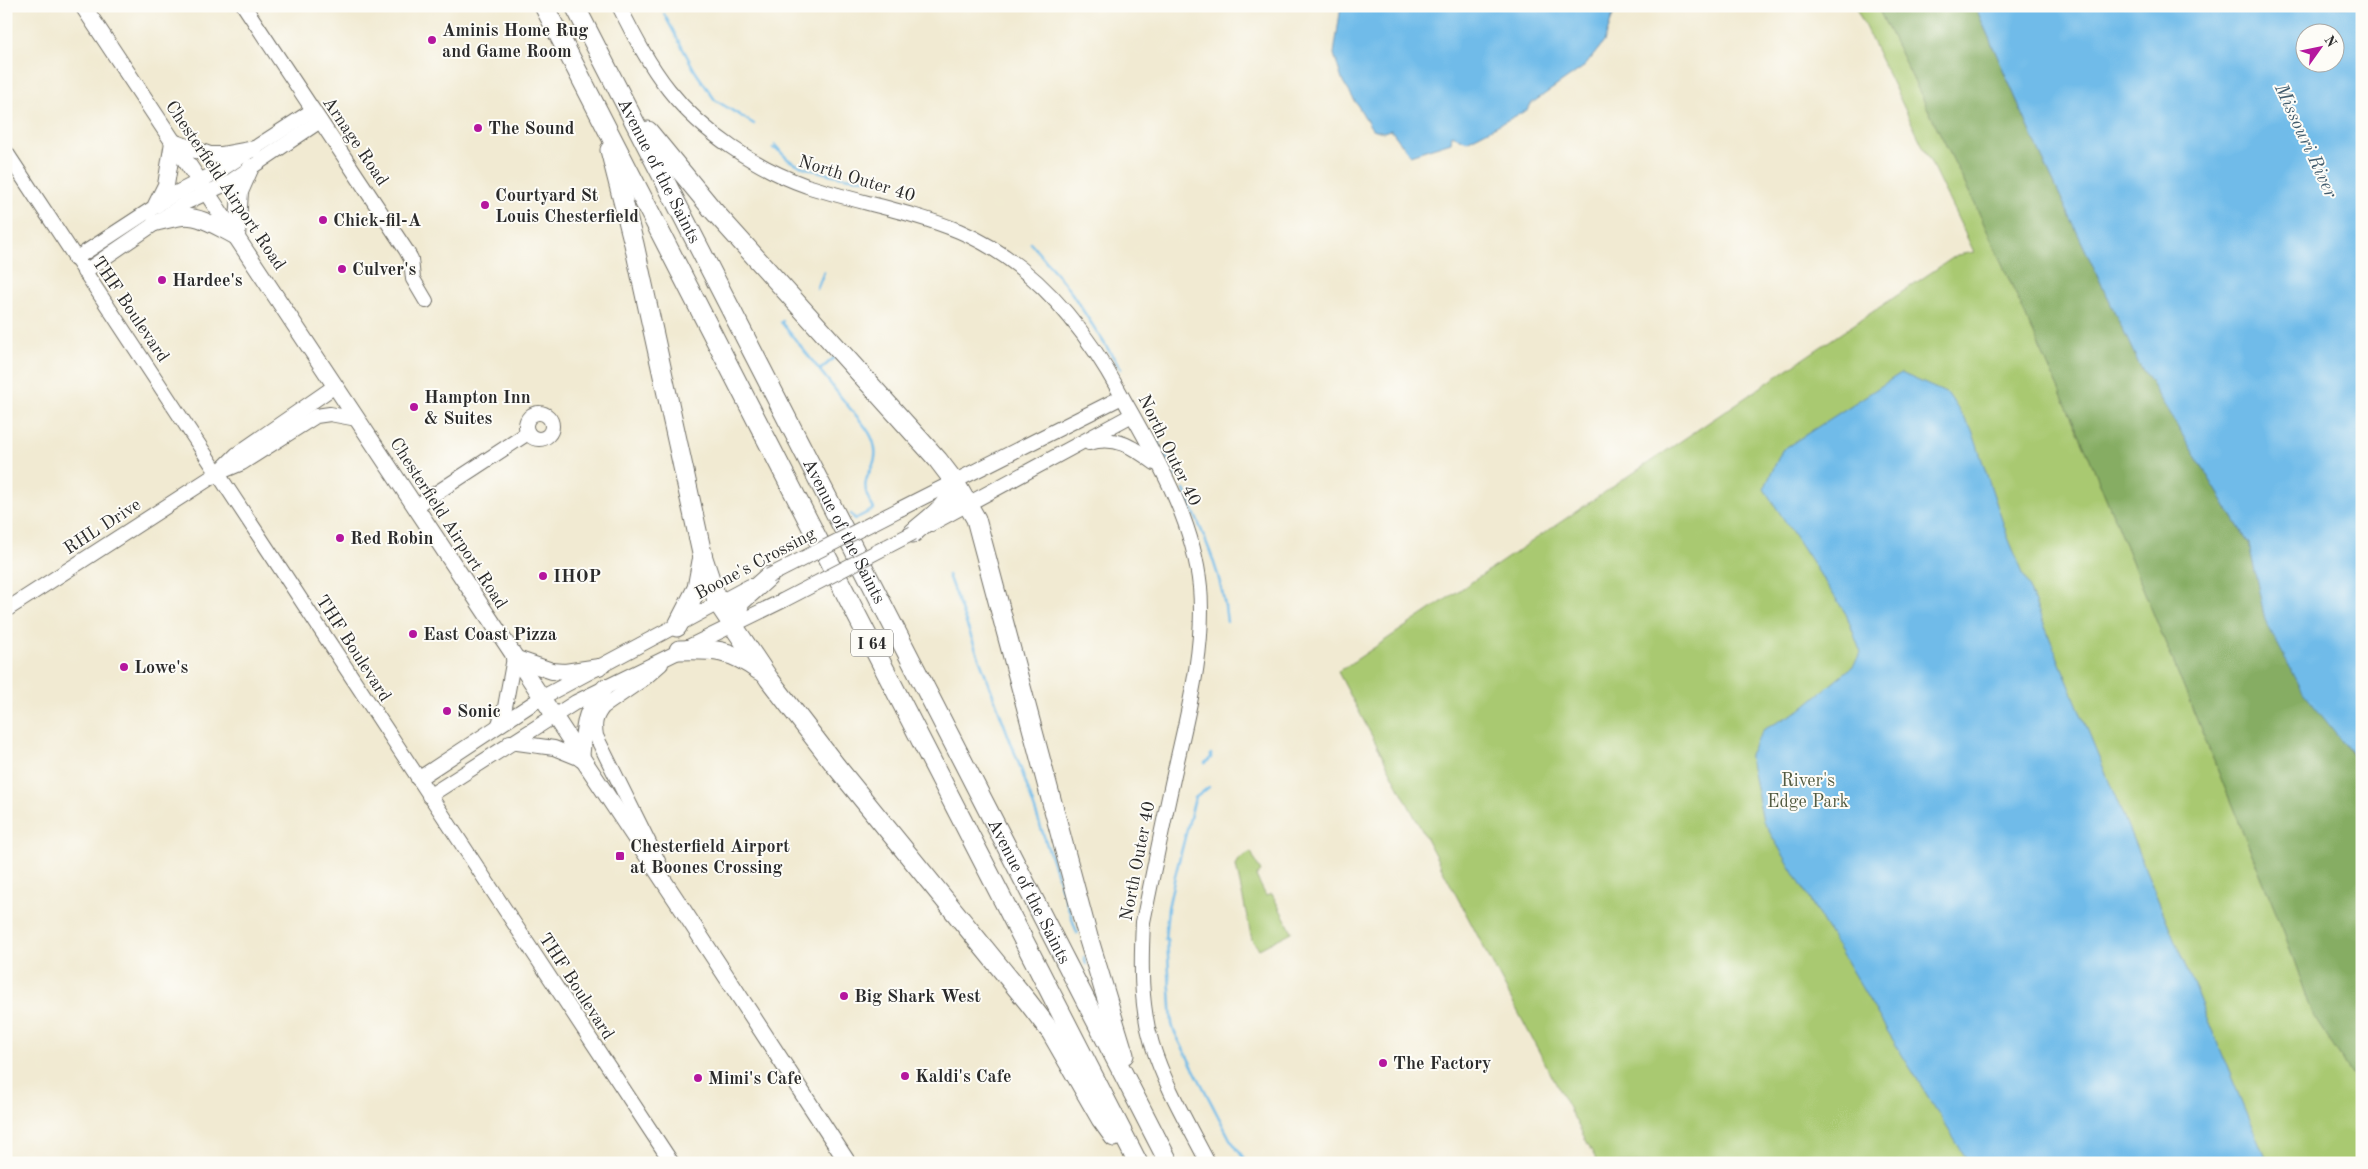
<svg xmlns="http://www.w3.org/2000/svg" width="2368" height="1169" font-family="'Old Standard TT',serif">
<rect width="100%" height="100%" fill="#fdfcf7"/>
<filter id="ink" filterUnits="userSpaceOnUse"><feTurbulence type="fractalNoise" baseFrequency=".02" numOctaves="2"/><feDisplacementMap in="SourceGraphic" scale="10" xChannelSelector="R" yChannelSelector="G"/><feConvolveMatrix kernelMatrix="1 2 1 2 8 2 1 2 1" color-interpolation-filters="sRGB"/></filter>
<filter id="wash" filterUnits="userSpaceOnUse"><feTurbulence type="fractalNoise" baseFrequency=".0096" numOctaves="4" result="noise"/><feDisplacementMap in="SourceGraphic" scale="20" xChannelSelector="R" yChannelSelector="G"/><feGaussianBlur stdDeviation="1.12" result="paint"/><feColorMatrix in="noise" values="0 0 0 0 0 0 0 0 0 0 0 0 0 0 0 0 0 1.4 0 .05"/><feComposite in="paint" operator="in"/></filter>
<g filter="url(#wash)">
<rect width="100%" height="100%" fill="#f1ead2"/>
<!-- green -->
<g fill="#a9c971" stroke="#6a7a4e">
<path d="M1855,6H1877L1975,204L2088,454L2284,932L2314,1017L2362,1090V1163H1598L1338,672L1957,255L1974,252Z"/>
<path d="M1251,852L1261,872L1256,876L1266,896L1272,894L1292,932L1259,949L1252,940L1236,866L1239,859Z"/>
</g>
<!-- forest -->
<path fill="#86ad63" stroke="#586c47" d="M1877,6H1975L2040,153L2138,362L2249,544L2265,620L2351,754L2362,766V1090L2314,1017L2284,932L2088,454L1975,204Z"/>
<!-- water -->
<g fill="#6fbbe9" stroke="#4d738a" fill-rule="evenodd">
<path d="M1341,6H1616L1604,42L1585,66L1532,103L1527,110L1467,141L1452,135L1451,142L1410,155L1391,130L1383,132L1372,129L1342,80L1334,54Z"/>
<path d="M1975,6H2362V766L2303,692L2265,620L2249,544L2138,362L2040,153ZM2306,32H2336V62H2306Z"/>
<path d="M1901,373L1948,394L1972,430L2007,535L2267,1163H1969L1888,1032L1763,821L1749,754L1763,730L1800,710L1853,666L1861,653L1846,614L1764,489L1782,450Z"/>
</g>
<g fill="none" stroke-linecap="round" stroke-linejoin="round">
<!-- stream -->
<g stroke="#6fbbe9" stroke-width="2.5">
<path d="M664,14L695,71L715,100L754,124"/>
<path d="M775,145C780,151 785,158 792,162C809,171 846,179 865,179"/>
<path d="M773,148L779,151"/>
<path d="M1031,243L1069,289L1121,369"/>
<path d="M817,289L824,272"/>
<path d="M783,321L781,322C804,350 826,378 848,406C857,417 871,431 874,444C882,473 851,473 874,509L855,519L851,514"/>
<path d="M820,370L835,357"/>
<path d="M1158,442L1177,477"/>
<path d="M1184,490C1203,533 1223,575 1227,622"/>
<path d="M948,575L1022,772L1077,933"/>
<path d="M1205,763L1211,758V754"/>
<path d="M1209,787L1195,798L1175,876L1168,908L1165,939H1167L1172,1024L1174,1031L1230,1139L1247,1163"/>
<path d="M1084,957L1086,964"/>
</g>
</g>
</g>
<g filter="url(#ink)">
<g fill="none" stroke-linecap="round" stroke-linejoin="round">
<defs>
<g id="minor">
<path d="M244,6L406,250L411,259L413,279L426,301"/>
<path d="M619,6C633,34 649,65 669,90C702,132 756,168 807,186C857,202 910,211 959,231C1032,262 1082,323 1119,391C1153,452 1193,516 1200,587C1205,646 1190,704 1177,761C1165,814 1154,868 1143,922C1141,963 1140,1004 1152,1044C1165,1086 1188,1124 1208,1163"/>
<path d="M6,152L672,1163"/>
<path d="M75,259L176,193L221,170L313,110"/>
<path d="M84,272L185,203L228,183L320,121"/>
<circle cx="539" cy="426" r="13"/>
<path d="M1089,443C1116,435 1133,447 1155,463"/>
<path d="M222,469L237,454L335,386"/>
<path d="M415,507L528,433"/>
<path d="M900,509L1122,397"/>
<path d="M931,524L1132,415"/>
<path d="M6,610L218,473L242,463L316,416L330,414L357,419"/>
<path d="M499,724L505,707L514,658"/>
<path d="M510,742L554,748L581,759"/>
<path d="M418,779L541,698L750,586"/>
<path d="M429,796L576,702L782,601"/>
<path d="M660,865L596,736C594,724 595,717 603,707L645,678L661,664"/>
</g>
<g id="major">
<path d="M83,6L683,910L848,1163"/>
<path d="M173,142L210,155H221L254,149"/>
<path d="M156,205L166,185L173,142"/>
<path d="M155,223C164,221 173,218 182,217C201,215 220,229 237,237"/>
<path d="M237,237L240,192L251,167"/>
<path d="M514,658L552,671L565,672L599,667"/>
<path d="M581,759C585,725 582,714 605,687"/>
</g>
<g id="highway">
<path d="M544,6L1138,1163"/>
<path id="s1" d="M575,6L1169,1163"/>
<path d="M648,131L712,209L938,460L954,481L976,519L1088,937L1124,1055"/>
<path d="M610,150L634,244L703,558L718,603L769,679L836,766L1028,1002L1051,1032L1101,1119L1114,1137"/>
<path d="M913,533C929,518 953,505 954,481"/>
<path d="M733,626L740,602L769,576"/>
<path d="M677,627L697,588L702,561"/>
<path d="M679,650C713,649 731,649 760,671"/>
</g>
</defs>
<!-- minor casing -->
<use href="#minor" stroke="#706e65" stroke-width="16"/>
<!-- major casing -->
<use href="#major" stroke="#706e65" stroke-width="18"/>
<!-- highway casing -->
<use href="#highway" stroke="#706e65" stroke-width="21"/>
<!-- minor -->
<use href="#minor" stroke="#fff" stroke-width="14"/>
<!-- major -->
<use href="#major" stroke="#fff" stroke-width="16"/>
<!-- highway -->
<use href="#highway" stroke="#fff" stroke-width="19"/>
<defs>
<g id="minor-bridge">
<path d="M769,576L900,509"/>
<path d="M782,601L913,533"/>
</g>
</defs>
<!-- minor-bridge casing -->
<use href="#minor-bridge" stroke="#706e65" stroke-width="16" stroke-linecap="butt"/>
<!-- minor-bridge -->
<use href="#minor-bridge" stroke="#fff" stroke-width="14"/>
</g>
</g>
<!-- markers -->
<g fill="#b5179e" stroke="#fdfcf7" stroke-width="2">
<circle cx="432" cy="40" r="5"/>
<circle cx="478" cy="128" r="5"/>
<circle cx="485" cy="205" r="5"/>
<circle cx="323" cy="220" r="5"/>
<circle cx="342" cy="269" r="5"/>
<circle cx="162" cy="280" r="5"/>
<circle cx="414" cy="407" r="5"/>
<circle cx="340" cy="538" r="5"/>
<circle cx="543" cy="576" r="5"/>
<circle cx="413" cy="634" r="5"/>
<circle cx="124" cy="667" r="5"/>
<circle cx="447" cy="711" r="5"/>
<rect x="615" y="851" width="10" height="10" rx="2.5"/>
<circle cx="844" cy="996" r="5"/>
<circle cx="1383" cy="1063" r="5"/>
<circle cx="905" cy="1076" r="5"/>
<circle cx="698" cy="1078" r="5"/>
</g>
<g text-anchor="middle" stroke-width="4" stroke-linejoin="round" paint-order="stroke">
<!-- shield labels -->
<rect fill="#fdfcf7" stroke="#6a6a68" stroke-width="1" x="851" y="629.5" width="42" height="27" rx="4"/>
<g font-size="16" font-weight="bold" fill="#2b2b2b">
<text x="872" y="649">I 64</text>
</g>
<!-- poi labels -->
<g font-size="18" font-weight="bold" fill="#2b2b2b" stroke="#fdfcf7" text-anchor="start">
<text x="442" y="36">Aminis Home Rug<tspan x="442" dy="21">and Game Room</tspan></text>
<text x="488" y="134">The Sound</text>
<text x="495" y="201">Courtyard St<tspan x="495" dy="21">Louis Chesterfield</tspan></text>
<text x="333" y="226">Chick-fil-A</text>
<text x="352" y="275">Culver's</text>
<text x="172" y="286">Hardee's</text>
<text x="424" y="403">Hampton Inn<tspan x="424" dy="21">&amp; Suites</tspan></text>
<text x="350" y="544">Red Robin</text>
<text x="553" y="582">IHOP</text>
<text x="423" y="640">East Coast Pizza</text>
<text x="134" y="673">Lowe's</text>
<text x="457" y="717">Sonic</text>
<text x="630" y="852">Chesterfield Airport<tspan x="630" dy="21">at Boones Crossing</tspan></text>
<text x="854" y="1002">Big Shark West</text>
<text x="1393" y="1069">The Factory</text>
<text x="915" y="1082">Kaldi's Cafe</text>
<text x="708" y="1084">Mimi's Cafe</text>
</g>
<!-- street labels -->
<g font-size="18" fill="#2b2b2b" stroke="#fdfcf7">
<text transform="translate(356 141) rotate(56)" y="6">Arnage Road</text>
<text dy="6" stroke="none"><textPath href="#s1" startOffset="185">Avenue of the Saints</textPath></text>
<text transform="translate(857 178) rotate(17)" y="6">North Outer 40</text>
<text transform="translate(226 185) rotate(56)" y="6">Chesterfield Airport Road</text>
<text transform="translate(131 309) rotate(56)" y="6">THF Boulevard</text>
<text transform="translate(1170 450) rotate(64)" y="6">North Outer 40</text>
<text transform="translate(449 523) rotate(57)" y="6">Chesterfield Airport Road</text>
<text transform="translate(102 526) rotate(-33)" y="6">RHL Drive</text>
<text dy="6" stroke="none"><textPath href="#s1" startOffset="590">Avenue of the Saints</textPath></text>
<text transform="translate(755 563) rotate(-28)" y="6">Boone's Crossing</text>
<text transform="translate(354 648) rotate(57)" y="6">THF Boulevard</text>
<text transform="translate(1137 861) rotate(-79)" y="6">North Outer 40</text>
<text dy="6" stroke="none"><textPath href="#s1" startOffset="995">Avenue of the Saints</textPath></text>
<text transform="translate(577 986) rotate(57)" y="6">THF Boulevard</text>
</g>
<!-- park labels -->
<g font-size="18" fill="#515a40" stroke="#fdfcf7">
<text x="1808" y="786">River's<tspan x="1808" dy="21">Edge Park</tspan></text>
</g>
<!-- water labels -->
<g font-size="19" font-style="italic" fill="#435d6e" stroke="#fdfcf7">
<text transform="translate(2307 140) rotate(65)" y="7">Missouri River</text>
</g>
</g>
<!-- margin -->
<rect width="2368" height="1169" fill="none" stroke="#fdfcf7" stroke-width="25"/>
<!-- north arrow -->
<g transform="translate(2320 48) rotate(57)"><circle r="24" fill="#fdfcf7" stroke="#a9a8a5"/>
<path d="M0-4L9 19L0 12L-9 19Z" fill="#b5179e"/>
<text y="-8" font-size="14" font-weight="bold" text-anchor="middle" fill="#2b2b2b">N</text>
</g>
</svg>
